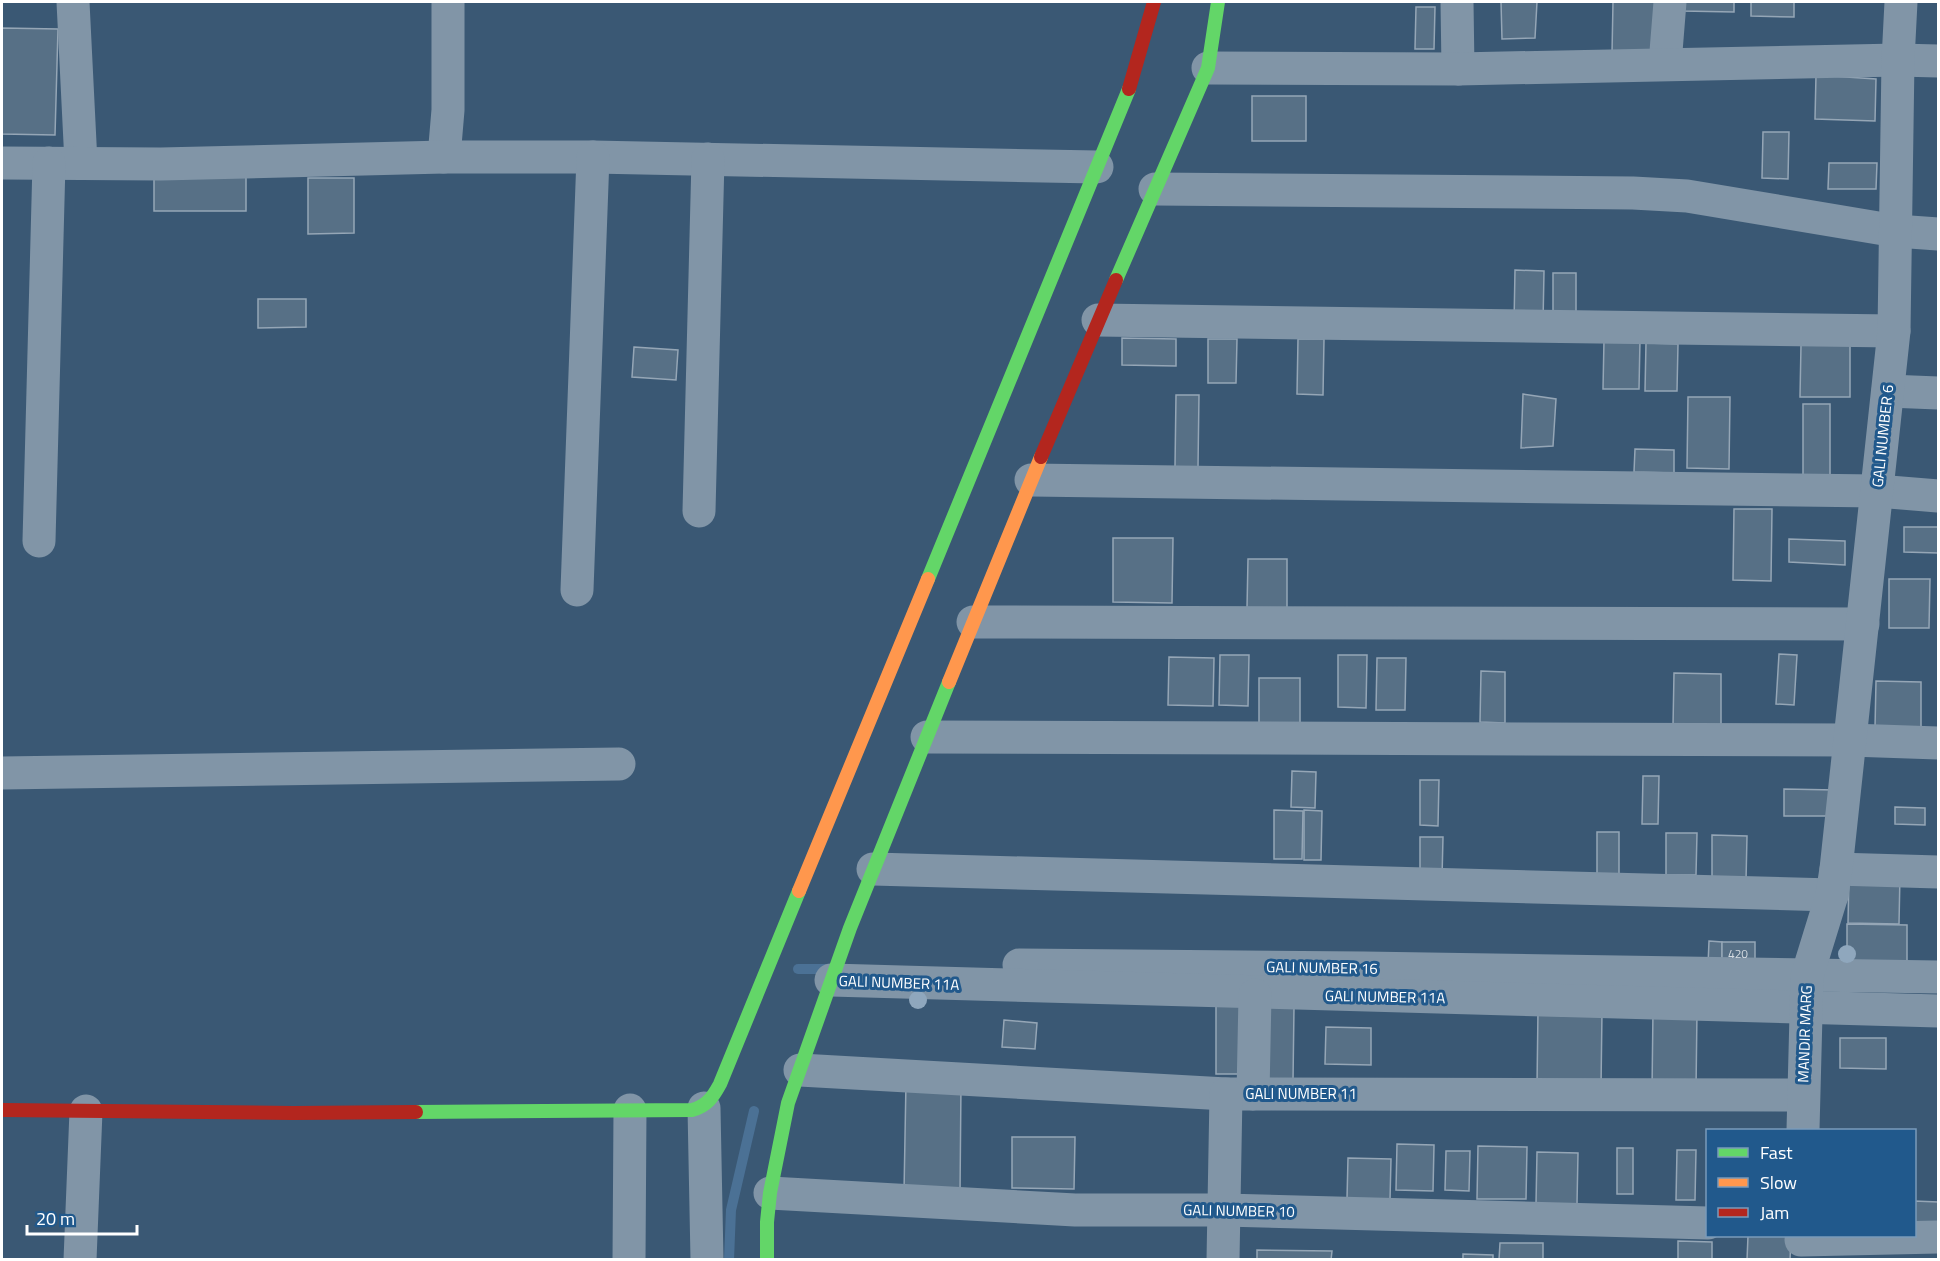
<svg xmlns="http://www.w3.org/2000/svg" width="1940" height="1261" font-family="'Titillium Web',sans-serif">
<rect width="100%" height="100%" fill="#3a5874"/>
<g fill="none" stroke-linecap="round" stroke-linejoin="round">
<!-- stream -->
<g stroke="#4b7195" stroke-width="10">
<path d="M798,969H831"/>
<path d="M729,1260L731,1210L754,1111"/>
</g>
</g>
<!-- building -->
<g fill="#577086" stroke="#95a6b6" stroke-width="1.5">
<path d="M1501,2H1537L1535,38L1502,39Z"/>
<path d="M1613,2H1656V54L1612,53Z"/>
<path d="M1683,2H1734V12L1682,11Z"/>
<path d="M1751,2H1794V17L1751,16Z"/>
<path d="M1416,7H1435L1434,49H1415Z"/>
<path d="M2,28L58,29L55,135L2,134Z"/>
<path d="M1816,75L1876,79L1875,121L1815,119Z"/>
<rect x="1252" y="96" width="54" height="45"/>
<path d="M1763,132H1789L1788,179L1762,178Z"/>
<path d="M1829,163H1877L1876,189H1828Z"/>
<path d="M154,175L246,176V211H154Z"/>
<path d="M308,178H354V233L308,234Z"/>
<path d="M1515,270L1544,271L1543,323H1514Z"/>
<rect x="1553" y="273" width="23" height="45"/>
<path d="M258,299H306V327L258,328Z"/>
<path d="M1122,338L1176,339V366L1122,365Z"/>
<path d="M1208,339H1237L1236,383H1208Z"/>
<path d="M1298,339H1324L1323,395L1297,394Z"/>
<path d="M1604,340H1640L1639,389H1603Z"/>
<path d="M1646,343L1678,344L1677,391H1645Z"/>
<path d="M1801,345H1850V397H1800Z"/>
<path d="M634,347L678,350L676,380L632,377Z"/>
<path d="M1523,394L1556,399L1553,446L1521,448Z"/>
<path d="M1176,395H1199L1198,467H1175Z"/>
<path d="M1688,397H1730L1729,469L1687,468Z"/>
<rect x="1803" y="404" width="27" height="73"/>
<path d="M1635,449L1674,450V473L1634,472Z"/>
<path d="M1734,509H1772L1771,581L1733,580Z"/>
<path d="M1904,527H1938V553L1904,552Z"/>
<path d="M1113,538H1173L1172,603L1113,602Z"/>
<path d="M1789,539L1845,541V565L1789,562Z"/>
<path d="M1248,559H1287V608H1247Z"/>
<path d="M1889,579H1930L1929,628H1889Z"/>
<path d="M1779,654L1797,655L1794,705L1776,704Z"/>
<path d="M1220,655H1249L1248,706L1219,705Z"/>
<path d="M1338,655H1367L1366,708L1338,707Z"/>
<path d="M1169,657L1214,658L1213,706L1168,705Z"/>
<path d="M1377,658H1406L1405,710H1376Z"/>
<path d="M1481,671L1505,672V723L1480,722Z"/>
<path d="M1674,673L1721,674V726H1673Z"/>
<path d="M1259,678H1300V724L1259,723Z"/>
<path d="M1876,681L1921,682V729L1875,728Z"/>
<path d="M1292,771L1316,772L1315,808L1291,807Z"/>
<path d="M1643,776H1659L1658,824H1642Z"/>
<path d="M1420,780H1439L1438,826L1420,825Z"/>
<path d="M1784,789L1835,790L1834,816H1784Z"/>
<path d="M1895,807L1925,808V825L1895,824Z"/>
<path d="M1274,810L1303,811L1302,859H1274Z"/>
<path d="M1304,810L1322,811L1321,860H1304Z"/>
<path d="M1597,832H1619V878L1597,877Z"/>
<path d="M1666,833H1697L1696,875H1666Z"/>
<path d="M1712,835L1747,836L1746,881H1712Z"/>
<path d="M1420,837H1443L1442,878H1420Z"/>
<path d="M1849,873L1900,874L1899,924L1848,923Z"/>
<path d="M1847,924L1907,925V966L1847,965Z"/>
<path d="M1709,941L1722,942V965H1708Z"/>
<path d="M1722,942H1755V967L1722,965Z"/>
<path d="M1216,1004L1248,1005L1247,1074H1216Z"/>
<path d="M1261,1006L1294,1007L1293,1081H1260Z"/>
<path d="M1538,1010L1602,1011L1601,1087L1537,1086Z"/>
<path d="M1653,1010L1697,1011L1696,1090H1652Z"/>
<path d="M1004,1020L1037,1023L1035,1049L1002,1047Z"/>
<path d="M1326,1027L1371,1028V1065L1325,1064Z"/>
<path d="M1840,1038H1886V1069L1840,1068Z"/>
<path d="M906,1082L961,1084L960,1193L904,1192Z"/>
<path d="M1012,1137H1075L1074,1189L1012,1188Z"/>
<path d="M1397,1144L1434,1145L1433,1191L1396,1190Z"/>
<path d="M1478,1146L1527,1147L1526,1199H1477Z"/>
<rect x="1617" y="1148" width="16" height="46"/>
<path d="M1677,1150H1696L1695,1200H1676Z"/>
<path d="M1446,1151H1470L1469,1191L1445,1190Z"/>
<path d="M1537,1152L1578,1153L1577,1204H1536Z"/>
<path d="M1348,1158L1391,1159L1390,1200L1347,1199Z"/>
<path d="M1914,1201L1938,1202V1232L1914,1231Z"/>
<path d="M1748,1236H1791L1790,1260H1747Z"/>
<path d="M1678,1241L1712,1242V1260H1678Z"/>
<path d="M1500,1243H1543V1260H1499Z"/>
<path d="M1257,1250L1332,1251L1331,1260H1257Z"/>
<path d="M1463,1254L1493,1255V1260H1463Z"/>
</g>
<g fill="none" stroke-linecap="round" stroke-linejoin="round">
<!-- street -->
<g stroke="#8195a7" stroke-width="33">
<path d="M73,2L81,163"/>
<path d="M1457,2L1458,69"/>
<path d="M1665,64L1670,2"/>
<path d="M1208,68L1458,69L1898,60L1938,61"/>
<path d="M444,157L448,110V2"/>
<path d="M2,163L161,164L444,157H593L1097,167"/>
<path d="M1155,189L1633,193L1687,196L1896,231L1938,234"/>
<path d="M1098,320L1894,331"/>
<path d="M1888,391L1938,393"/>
<path d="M1031,480L1877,491L1938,496"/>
<path d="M699,511L708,159"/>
<path d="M39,541L49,163"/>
<path d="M577,590L593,157"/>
<path d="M973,622L1863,624"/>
<path d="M927,737L1850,740L1938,743"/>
<path d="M2,773L619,764"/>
<path d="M873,869L1832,895"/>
<path d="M1836,869L1938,872"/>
<path d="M1019,965L1364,968L1938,977"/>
<path d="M831,980C1200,993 1569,1002 1938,1011"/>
<path d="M800,1070L1226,1094L1803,1095"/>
<path d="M1253,1094L1255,995"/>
<path d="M704,1108L707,1260"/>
<path d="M1803,1130L1807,976L1832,895L1836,869L1894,331L1898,60L1901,2"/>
<path d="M770,1193L1075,1210H1224L1708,1223"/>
<path d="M1801,1240L1938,1237"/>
<path d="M80,1260L86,1111"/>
<path d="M629,1260L630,1110"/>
<path d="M1223,1260L1226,1094"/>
</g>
<!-- fast -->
<g stroke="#63d668" stroke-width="14">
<path d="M1116,280L1208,68L1218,2"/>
<path d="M928,579L1129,89"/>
<path d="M416,1112L692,1110C707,1106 713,1097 720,1084L799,891"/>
<path d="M767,1260V1222L770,1193L788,1103L850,928L949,682"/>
</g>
<!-- slow -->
<g stroke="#ff974d" stroke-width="14">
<path d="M949,682L1041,457"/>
<path d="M799,891L928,579"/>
</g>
<!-- jam -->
<g stroke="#b3261e" stroke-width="14">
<path d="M1129,89L1154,2"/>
<path d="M1041,457L1116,280"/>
<path d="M2,1110L293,1113L416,1112"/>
</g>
</g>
<!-- trees -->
<g fill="#8fa7bd">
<circle cx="1847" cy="954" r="9"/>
<circle cx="918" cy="1000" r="9"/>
</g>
<g text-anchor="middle" stroke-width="6" stroke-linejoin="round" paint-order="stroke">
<!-- number labels -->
<g font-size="12" fill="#d5dbe1">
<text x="1738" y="958">420</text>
</g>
<!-- street labels -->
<g font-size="15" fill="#fff" stroke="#21598c">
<text transform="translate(1883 436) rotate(-84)" y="5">GALI NUMBER 6</text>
<text transform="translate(1322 968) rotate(1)" y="5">GALI NUMBER 16</text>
<text transform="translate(899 983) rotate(2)" y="5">GALI NUMBER 11A</text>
<text transform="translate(1385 997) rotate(1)" y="5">GALI NUMBER 11A</text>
<text transform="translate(1805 1034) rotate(-88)" y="5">MANDIR MARG</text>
<text x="1301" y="1099">GALI NUMBER 11</text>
<text transform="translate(1239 1211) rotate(1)" y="5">GALI NUMBER 10</text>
</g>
</g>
<!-- border -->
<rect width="1940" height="1261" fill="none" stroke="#ffffff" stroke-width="6"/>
<!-- legend -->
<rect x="1706" y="1129" width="210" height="108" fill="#21598c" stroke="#7a9bba" stroke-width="1.5"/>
<rect x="1718" y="1148" width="30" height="9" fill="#63d668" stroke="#7a9bba" stroke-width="1.5"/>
<text x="1760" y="1159" font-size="18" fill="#ffffff">Fast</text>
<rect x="1718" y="1178" width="30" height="9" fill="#ff974d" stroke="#7a9bba" stroke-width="1.5"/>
<text x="1760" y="1189" font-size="18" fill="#ffffff">Slow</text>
<rect x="1718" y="1208" width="30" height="9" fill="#b3261e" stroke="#7a9bba" stroke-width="1.5"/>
<text x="1760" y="1219" font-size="18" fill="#ffffff">Jam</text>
<!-- scale -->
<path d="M27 1225v9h110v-9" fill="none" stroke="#ffffff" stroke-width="3"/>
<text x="36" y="1225" font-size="18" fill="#ffffff" stroke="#21598c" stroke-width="4.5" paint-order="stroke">20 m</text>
</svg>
